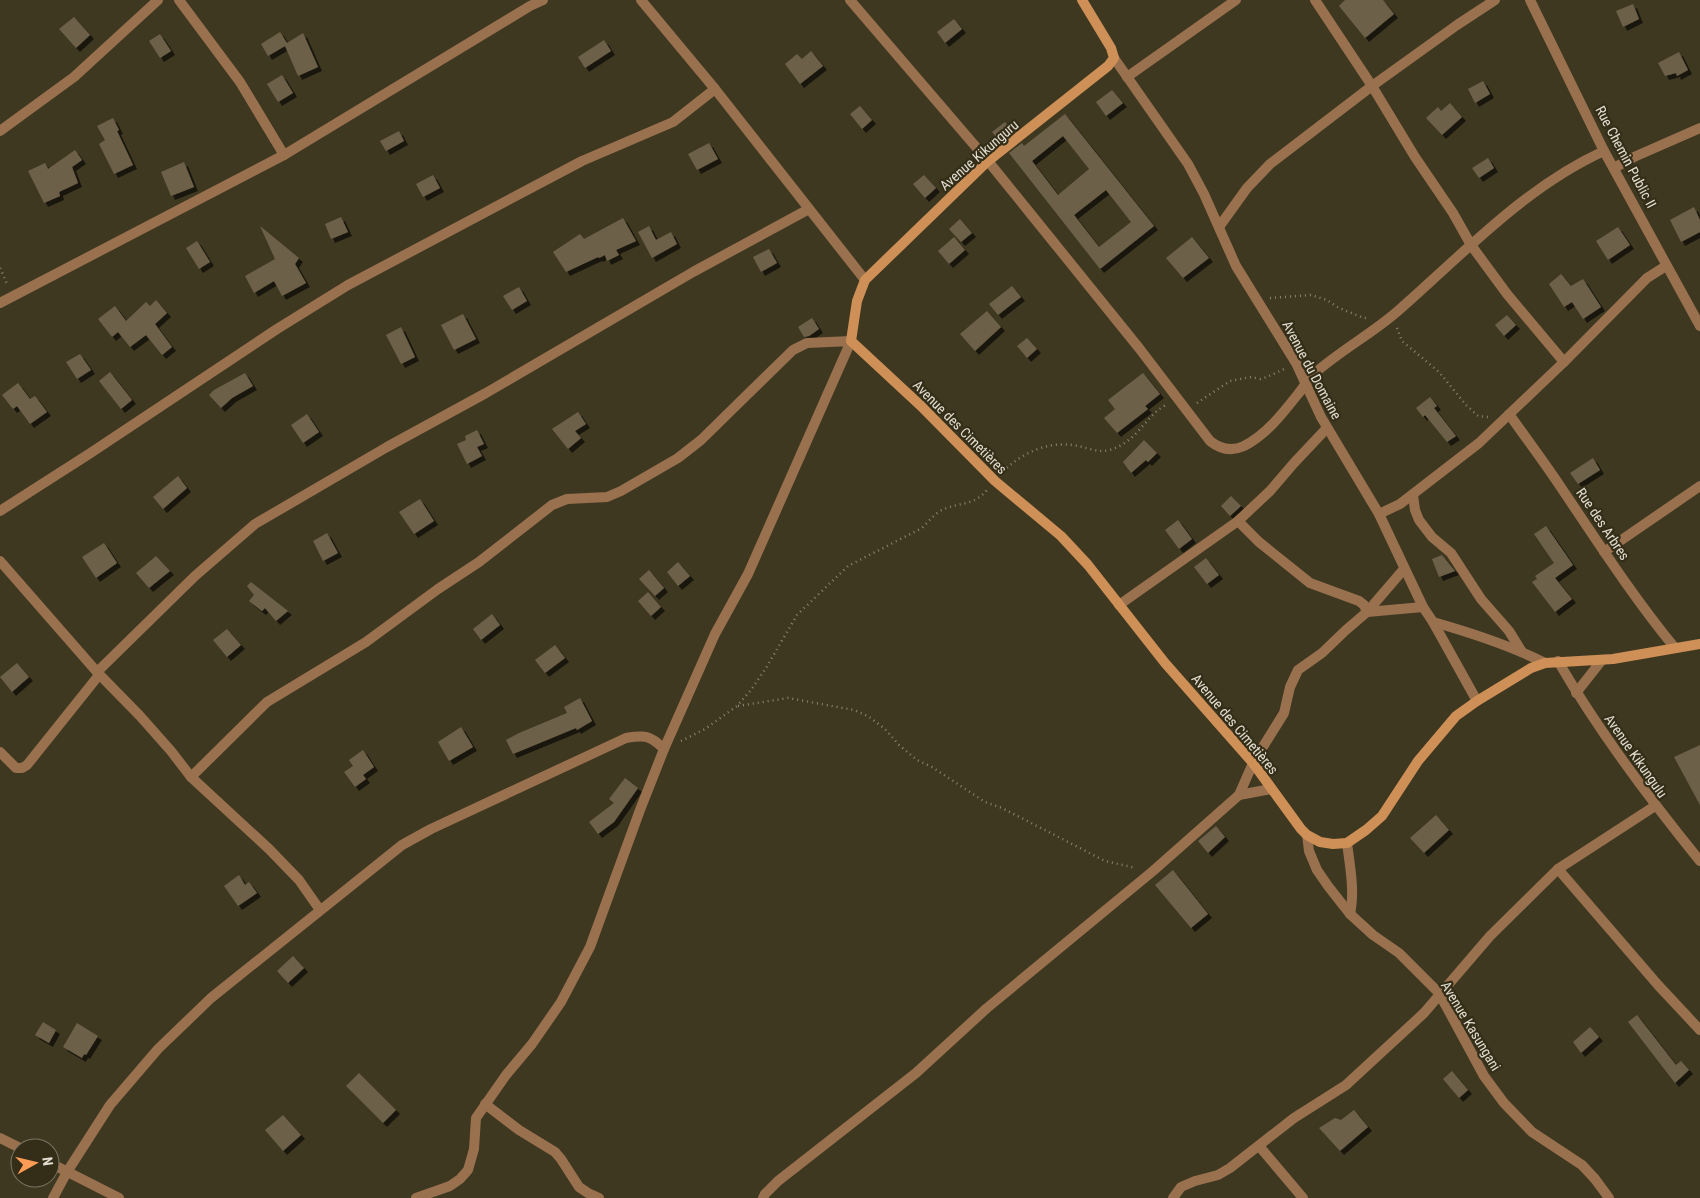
<svg xmlns="http://www.w3.org/2000/svg" width="1700" height="1198" font-family="'Roboto Condensed',sans-serif">
<defs>
<filter id="shadow"><feDropShadow dx="4" dy="4" stdDeviation="0" flood-color="#0009"/></filter>
</defs>
<rect width="100%" height="100%" fill="#3f3821"/>
<!-- building -->
<g fill="#6d6049" fill-rule="evenodd" filter="url(#shadow)">
<path d="M1345,0H1383L1394,14L1365,38L1339,6Z"/>
<path d="M1633,4L1639,19L1623,27L1616,11Z"/>
<path d="M74,17L90,35L76,48L59,29Z"/>
<path d="M954,19L962,29L945,43L937,32Z"/>
<path d="M280,32L287,43L303,33L318,67L298,76L285,46L268,56L261,44Z"/>
<path d="M160,34L171,51L160,58L149,41Z"/>
<path d="M604,40L611,51L585,68L578,57Z"/>
<path d="M811,51L823,66L800,84L785,64L797,54L802,59Z"/>
<path d="M1679,52L1688,70L1677,76L1676,73L1665,76L1658,63Z"/>
<path d="M282,75L293,93L278,102L267,84Z"/>
<path d="M1483,81L1490,94L1475,103L1468,89Z"/>
<path d="M1112,90L1123,103L1106,116L1096,102Z"/>
<path d="M1450,103L1462,117L1442,135L1426,118L1438,107L1441,111Z"/>
<path d="M860,106L872,120L862,129L850,114Z"/>
<path d="M1065,114L1154,226L1100,269L1009,153L1022,143L1024,146ZM1063,136L1089,169L1058,195L1032,161ZM1106,190L1131,222L1099,247L1074,215Z"/>
<path d="M113,118L119,130L117,131L133,165L114,174L99,144L105,140L97,126Z"/>
<path d="M1005,122L1013,132L1000,142L992,132Z"/>
<path d="M399,131L404,141L386,151L380,141Z"/>
<path d="M709,143L718,159L697,170L688,154Z"/>
<path d="M75,150L82,160L72,167L78,183L59,192L60,196L44,203L28,171L45,163L48,169Z"/>
<path d="M1488,158L1494,168L1479,178L1472,168Z"/>
<path d="M184,162L194,187L171,196L161,172Z"/>
<path d="M433,175L440,188L423,197L416,184Z"/>
<path d="M924,175L936,188L925,198L913,184Z"/>
<path d="M1694,207L1700,220V232L1681,242L1670,220Z"/>
<path d="M341,217L348,232L331,239L325,224Z"/>
<path d="M623,218L636,241L616,250L619,255L607,261L605,255L599,258L598,257L566,272L553,252L580,234L584,239Z"/>
<path d="M960,219L972,233L961,242L949,229Z"/>
<path d="M260,226L299,258L295,264L306,283L282,296L274,281L254,293L245,276L275,259Z"/>
<path d="M649,226L656,240L671,232L677,244L652,258L638,232Z"/>
<path d="M1618,227L1630,245L1608,260L1596,241Z"/>
<path d="M954,237L965,250L949,264L938,251Z"/>
<path d="M1192,237L1209,258L1183,278L1166,258Z"/>
<path d="M197,241L210,262L199,269L186,248Z"/>
<path d="M769,249L777,263L761,272L753,257Z"/>
<path d="M1561,274L1571,286L1583,279L1601,307L1583,319L1572,302L1564,307L1549,284Z"/>
<path d="M1012,286L1021,297L998,315L989,304Z"/>
<path d="M519,287L527,301L512,310L503,296Z"/>
<path d="M156,300L167,313L155,324L172,347L162,355L146,335L130,347L118,332L112,337L98,319L115,306L126,321L146,302L150,306Z"/>
<path d="M987,311L1001,327L975,351L960,334Z"/>
<path d="M463,314L476,339L454,350L441,325Z"/>
<path d="M1507,315L1516,325L1504,336L1495,325Z"/>
<path d="M812,318L819,329L809,336L804,337L798,327Z"/>
<path d="M401,327L415,357L401,364L386,335Z"/>
<path d="M1027,338L1037,349L1027,358L1017,346Z"/>
<path d="M80,354L91,370L77,379L66,362Z"/>
<path d="M110,372L132,400L121,409L99,381Z"/>
<path d="M245,373L253,386L232,398L221,408L209,395L214,390Z"/>
<path d="M1143,373L1160,394L1145,406L1148,409L1117,433L1104,418L1115,409L1108,400Z"/>
<path d="M18,383L30,399L35,396L47,412L30,424L17,406L13,409L2,395Z"/>
<path d="M1430,397L1437,406L1434,408L1456,436L1447,442L1425,415L1423,417L1416,408Z"/>
<path d="M578,412L586,424L575,431L581,438L568,449L552,429Z"/>
<path d="M307,414L319,432L303,443L291,425Z"/>
<path d="M477,430L484,444L477,447L482,456L467,464L457,444L466,440L465,436Z"/>
<path d="M1144,440L1157,453L1148,462L1146,460L1131,473L1123,462Z"/>
<path d="M1593,458L1600,470L1578,484L1570,473Z"/>
<path d="M178,476L187,488L163,509L153,497Z"/>
<path d="M1231,496L1241,506L1230,516L1221,506Z"/>
<path d="M420,499L434,521L414,534L399,512Z"/>
<path d="M1178,520L1192,539L1179,549L1165,530Z"/>
<path d="M1546,526L1573,565L1555,578L1572,599L1555,612L1532,582L1537,579L1535,576L1554,563L1534,534Z"/>
<path d="M327,533L338,553L323,561L313,541Z"/>
<path d="M104,543L117,563L96,578L82,557Z"/>
<path d="M1442,555L1455,571L1439,577L1432,559Z"/>
<path d="M156,556L170,571L149,588L136,573Z"/>
<path d="M1206,558L1219,575L1207,584L1194,567Z"/>
<path d="M678,562L690,576L678,586L667,572Z"/>
<path d="M649,570L664,588L655,596L639,579Z"/>
<path d="M251,582L288,611L276,621L265,608L262,611L249,601L254,595L247,586Z"/>
<path d="M648,592L661,607L651,616L638,601Z"/>
<path d="M492,614L500,625L481,640L473,629Z"/>
<path d="M227,629L241,645L227,657L213,640Z"/>
<path d="M555,645L565,658L545,673L535,660Z"/>
<path d="M17,663L29,677L12,692L0,677Z"/>
<path d="M580,698L592,721L577,730L576,728L513,754L506,740L519,733L567,713L564,707Z"/>
<path d="M461,727L473,747L449,761L438,742Z"/>
<path d="M1700,745V805L1674,757Z"/>
<path d="M363,750L374,767L363,775L366,779L355,787L344,772L353,766L349,760Z"/>
<path d="M625,778L638,788L614,822L598,834L589,822L614,803L609,799Z"/>
<path d="M1436,815L1449,830L1424,853L1410,838Z"/>
<path d="M1216,826L1225,837L1208,853L1198,841Z"/>
<path d="M1173,870L1208,914L1191,928L1155,885Z"/>
<path d="M239,875L245,885L249,882L257,893L238,906L224,886Z"/>
<path d="M293,956L304,968L288,983L277,971Z"/>
<path d="M1637,1015L1676,1065L1681,1061L1689,1070L1675,1083L1628,1022Z"/>
<path d="M43,1022L56,1030L49,1043L35,1035Z"/>
<path d="M77,1023L98,1036L86,1055L84,1054L82,1058L63,1047Z"/>
<path d="M1590,1027L1599,1037L1581,1053L1573,1042Z"/>
<path d="M1452,1071L1468,1090L1459,1098L1443,1079Z"/>
<path d="M359,1073L396,1110L383,1123L346,1086Z"/>
<path d="M1354,1110L1368,1127L1340,1151L1319,1128L1335,1118L1341,1120Z"/>
<path d="M283,1115L301,1135L283,1151L265,1130Z"/>
</g>
<g fill="none" stroke-linecap="round" stroke-linejoin="round">
<!-- path -->
<g stroke="#8a8471" stroke-width="2.5" stroke-dasharray="1 4" stroke-linecap="butt">
<path d="M0,268L8,286"/>
<path d="M1270,298L1311,295L1327,300L1339,308L1364,318H1369"/>
<path d="M1397,328L1402,341L1439,372L1466,405L1478,416L1488,417"/>
<path d="M1197,403L1230,381L1251,377L1260,379L1267,377L1284,369"/>
<path d="M1003,471C1024,452 1049,440 1078,446C1088,448 1099,453 1109,450C1137,443 1145,416 1166,405"/>
<path d="M738,706L788,698L854,710L868,716L885,729L899,745L917,760L932,767L985,802L1002,808L1105,861L1136,868"/>
<path d="M681,741L705,729L737,706L751,690L766,668L797,615L848,566L922,528C928,522 933,516 940,511C956,502 973,507 987,490"/>
</g>
<!-- street -->
<g stroke="#99714f" stroke-width="10">
<path d="M179,0L240,82L284,155"/>
<path d="M641,0L715,89L865,280"/>
<path d="M850,0L988,161L1030,213L1139,348L1210,441C1220,449 1231,452 1244,446C1267,434 1283,413 1298,394C1304,387 1308,379 1315,373C1341,350 1373,333 1399,310C1464,253 1525,187 1604,151"/>
<path d="M1315,0L1372,86L1415,157L1453,213L1471,245L1507,294L1564,362"/>
<path d="M1530,0L1604,151L1700,326"/>
<path d="M1114,58L1188,164L1204,194L1236,266L1296,363L1321,417L1379,514L1423,607L1433,622L1477,701"/>
<path d="M1127,77L1236,0"/>
<path d="M0,131L74,77L158,0"/>
<path d="M1614,168L1634,157L1700,128"/>
<path d="M1219,227L1247,188L1270,164L1372,86L1457,25L1495,0"/>
<path d="M0,303L284,155L530,6L543,0"/>
<path d="M1509,414C1526,438 1544,462 1560,486C1597,541 1633,597 1675,648"/>
<path d="M1413,495L1415,510L1419,520L1432,537L1451,553L1481,599L1509,631L1522,652"/>
<path d="M0,511L89,454L277,329L348,285L582,161L673,122L715,89"/>
<path d="M1379,514L1400,504L1479,443L1564,362L1647,278L1666,266"/>
<path d="M1238,521L1259,542L1310,583L1359,601L1364,605L1367,612"/>
<path d="M1604,552L1700,486"/>
<path d="M0,561L97,672L140,716L171,751L191,777L269,849L299,880L320,910"/>
<path d="M1119,605L1238,521L1270,491L1294,463L1327,428"/>
<path d="M1367,612L1423,607"/>
<path d="M1433,622C1472,633 1509,645 1545,663"/>
<path d="M1558,661C1599,732 1648,797 1700,861"/>
<path d="M97,672L195,576L255,524L387,447L486,393L693,272L809,209"/>
<path d="M1576,693L1602,660"/>
<path d="M0,752L16,768H22L27,765L99,675"/>
<path d="M191,777L267,702L366,642L438,589L479,562L552,505L567,499L607,497L621,491L678,458L701,440L793,350L807,343L851,341L748,574L715,634L664,749L640,810L590,947L561,1002L532,1044L506,1075L476,1118L474,1149L468,1170L460,1179L450,1186L416,1198"/>
<path d="M1239,795L1271,789"/>
<path d="M1307,835L1309,851L1317,870L1328,886L1350,914L1373,935L1399,953L1439,993L1484,1076L1504,1103L1532,1132L1582,1165L1595,1179L1609,1198"/>
<path d="M1347,843C1350,867 1355,891 1350,914"/>
<path d="M1558,869L1658,985L1700,1030"/>
<path d="M485,1104L519,1130L555,1152L561,1159L579,1187L588,1193L599,1198"/>
<path d="M0,1138L20,1148"/>
<path d="M1259,1146L1303,1198"/>
<path d="M50,1163L119,1198"/>
<path d="M53,1198L67,1172L110,1105L158,1049L211,998L402,845L431,829L626,738C645,735 650,735 664,749"/>
<path d="M763,1198L765,1194L778,1181L916,1073L987,1008L1153,871L1239,795L1253,763L1284,713L1290,687L1298,670L1322,653L1346,630L1367,612L1404,569"/>
<path d="M1173,1198L1181,1187L1195,1181L1218,1175L1230,1168L1294,1118L1346,1085L1424,1013L1490,936L1558,869L1655,806"/>
</g>
<!-- secondary -->
<path stroke="#cf9057" stroke-width="10" d="M1082,0L1111,48L1114,58L1108,66L988,161L865,280L857,301L851,341L921,406L995,481L1061,536L1088,565L1165,663L1253,763L1301,829L1307,835L1320,842L1333,844L1347,843L1366,830L1382,816L1418,761L1456,716L1477,701L1531,668L1545,663L1613,659L1700,644"/>
</g>
<g text-anchor="middle" stroke-width="4.5" stroke-linejoin="round" paint-order="stroke">
<!-- street labels -->
<g font-size="14" fill="#e3ded1" stroke="#342d17">
<text transform="translate(979 155) rotate(-41)" y="5">Avenue Kikunguru</text>
<text transform="translate(1626 157) rotate(62)" y="5">Rue Chemin Public II</text>
<text transform="translate(1312 370) rotate(62)" y="5">Avenue du Domaine</text>
<text transform="translate(960 427) rotate(45)" y="5">Avenue des Cimetières</text>
<text transform="translate(1603 524) rotate(56)" y="5">Rue des Arbres</text>
<text transform="translate(1235 724) rotate(50)" y="5">Avenue des Cimetières</text>
<text transform="translate(1636 756) rotate(55)" y="5">Avenue Kikungulu</text>
<text transform="translate(1471 1026) rotate(59)" y="5">Avenue Kasungani</text>
</g>
</g>
<!-- north arrow -->
<g transform="translate(35 1163) rotate(82)"><circle r="24" fill="#342d17" stroke="#7a7461"/>
<path d="M0-4L9 19L0 12L-9 19Z" fill="#fd9c57"/>
<text y="-8" font-size="14" font-weight="bold" text-anchor="middle" fill="#e3ded1">N</text>
</g>
</svg>
